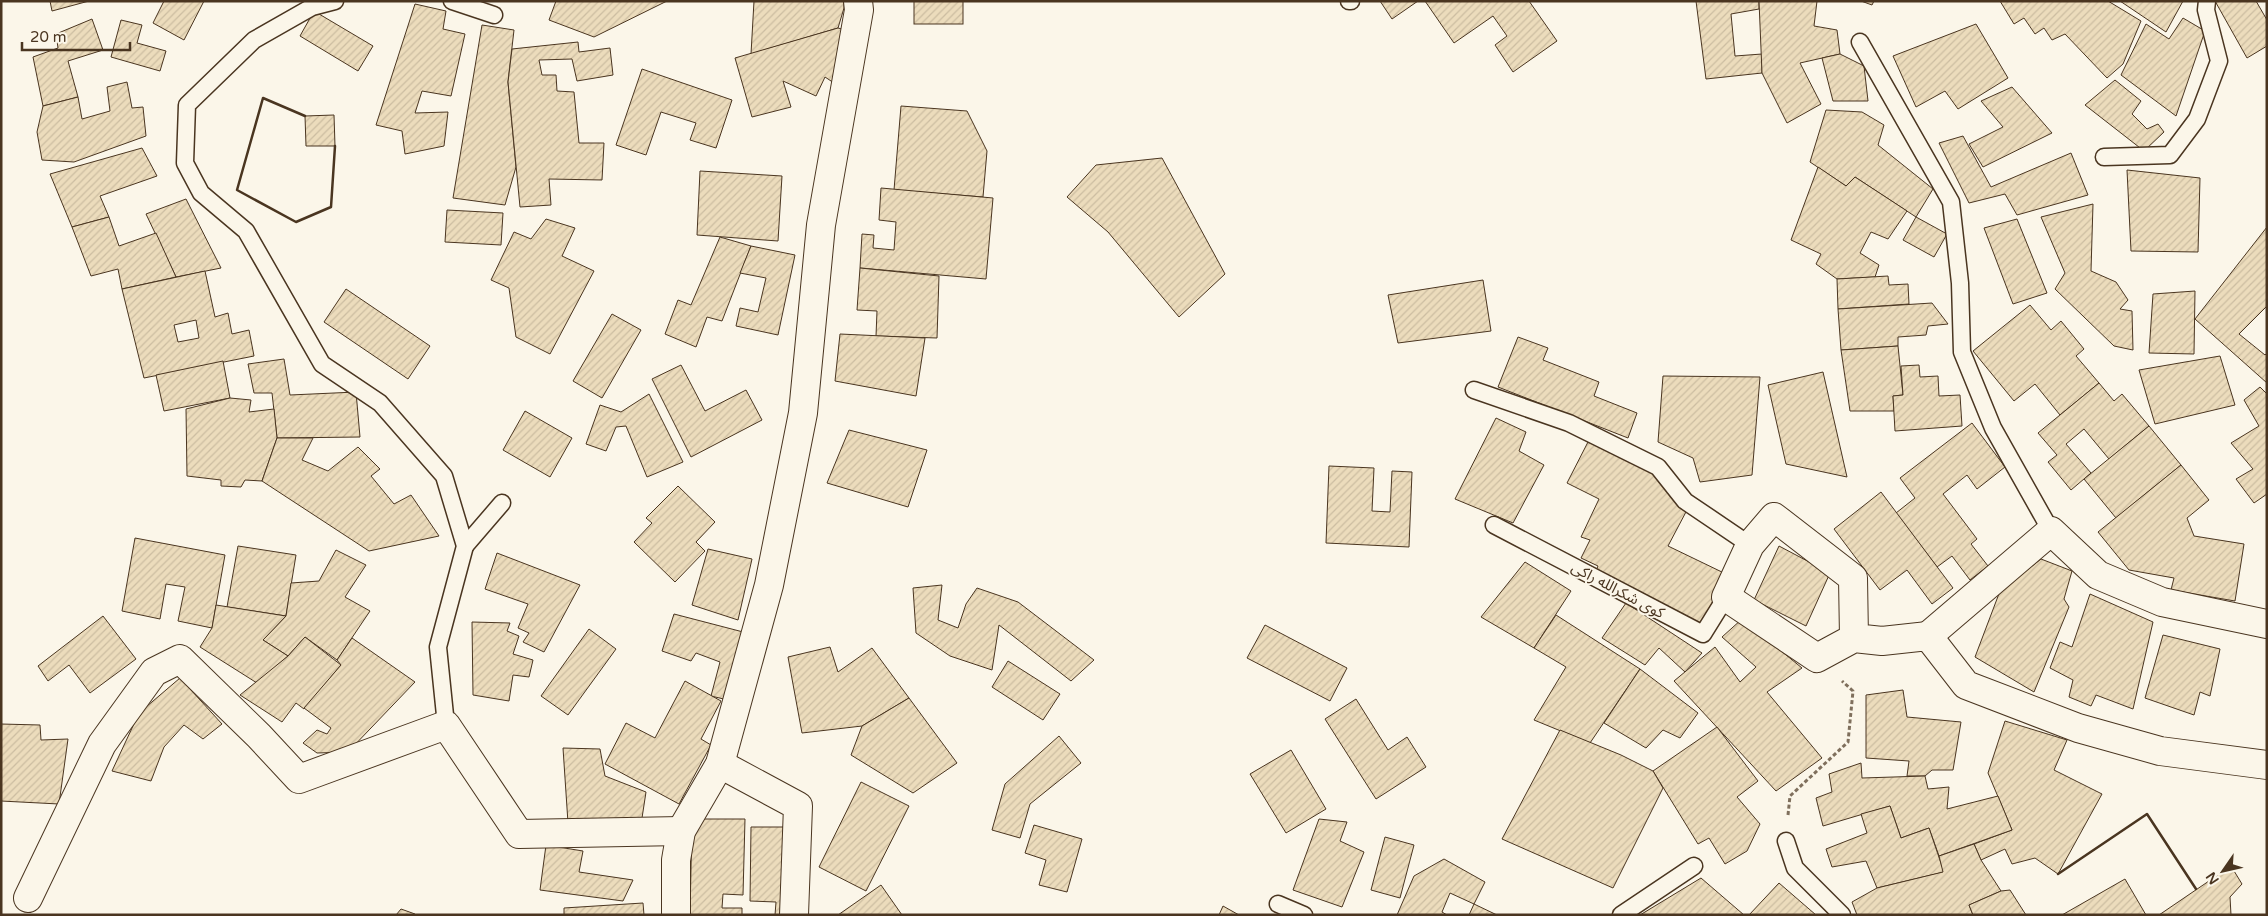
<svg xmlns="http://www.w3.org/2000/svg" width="2268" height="916" font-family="'Varela Round','Noto Sans Arabic',sans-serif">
<defs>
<pattern id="building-hatch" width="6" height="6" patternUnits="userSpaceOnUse" patternTransform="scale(1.25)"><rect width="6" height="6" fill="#ecdcbc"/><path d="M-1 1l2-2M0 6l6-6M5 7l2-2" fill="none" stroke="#ccbda1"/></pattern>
</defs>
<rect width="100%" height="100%" fill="#fbf6e9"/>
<!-- building -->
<g fill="url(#building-hatch)" stroke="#4a3520" fill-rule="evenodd">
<path d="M50,1H89L52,11Z"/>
<path d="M164,1H204L184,40L153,23Z"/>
<path d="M556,1H667L594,37L549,20Z"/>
<path d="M754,1H844V8L838,28L751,54Z"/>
<rect x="914" y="1" width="49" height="23"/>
<path d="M1380,1H1418L1392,19Z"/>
<path d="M1425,1H1529L1557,41L1513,72L1495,45L1507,36L1493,16L1454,43Z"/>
<path d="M1696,1H1759V9L1731,14L1735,56L1762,54V73L1706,79Z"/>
<path d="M1759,1H1817L1814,26L1837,30L1840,54L1800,63L1821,104L1787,123L1762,73Z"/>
<path d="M1861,1H1874L1872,5Z"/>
<path d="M2000,1H2108L2141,21L2123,64L2107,78L2065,34L2052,40L2044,28L2035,34L2024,18L2014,24Z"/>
<path d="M2120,1H2183L2166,32Z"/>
<path d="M2215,1H2256L2267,20V46L2247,58Z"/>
<path d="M415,4L446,11L443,29L465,34L451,96L422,91L415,113L448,112L444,146L405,154L402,131L376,125Z"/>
<path d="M314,11L373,46L358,71L300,36Z"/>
<path d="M2183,18L2205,31L2176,116L2121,75L2146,24L2169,39Z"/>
<path d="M92,19L103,50L68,61L78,97L43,106L33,57L58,48L56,34Z"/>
<path d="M121,20L142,25L137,43L166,51L160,71L111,57Z"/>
<path d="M1976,24L2008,78L1958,109L1945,91L1916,107L1893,56Z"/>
<path d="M482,25L514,30L508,82L516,167L505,205L453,198Z"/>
<path d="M838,28L849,31L834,83L825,77L816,96L783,81L791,107L752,117L735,58Z"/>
<path d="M578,42L579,52L610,48L613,75L577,81L572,59L539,60L542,75H556L557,91L574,92L579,143H604L602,180L549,179L551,205L520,207L508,82L512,49Z"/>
<path d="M1840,54L1864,66L1868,101H1833L1822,58Z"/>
<path d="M642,69L732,100L716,148L690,140L696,123L661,112L646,155L616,145Z"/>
<path d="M2115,80L2141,101L2132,114L2147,129L2158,124L2164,132L2144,151L2085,105Z"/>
<path d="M127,82L132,108L143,107L146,136L74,162L42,160L37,132L43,106L78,97L82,119L110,111L107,87Z"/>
<path d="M2012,87L2052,133L1983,167L1969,144L2003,127L1981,101Z"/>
<path d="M901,106L967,111L987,151L983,197L894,190Z"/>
<path d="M1826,110L1862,112L1884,125L1878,145L1933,189L1916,217L1855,177L1846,186L1810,162Z"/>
<path d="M334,115L335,146H306L305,116Z"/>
<path d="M1963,136L1991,187L2071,153L2088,195L2017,215L2005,194L1969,203L1939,143Z"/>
<path d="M142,148L157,176L100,196L109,217L72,227L50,174Z"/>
<path d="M1162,158L1225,274L1179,317L1108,232L1067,197L1096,165Z"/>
<path d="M1818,167L1846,186L1855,177L1907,211L1888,239L1871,232L1860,253L1879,265L1875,277L1837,279L1816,264L1821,254L1791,240Z"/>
<path d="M2127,170L2200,178L2198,252L2131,251Z"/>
<path d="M700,171L782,176L778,241L697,235Z"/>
<path d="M881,188L993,198L986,279L860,268L862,234L874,235L873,248L894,250L896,222L879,220Z"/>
<path d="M186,199L221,268L176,277L146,214Z"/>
<path d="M2093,204L2091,271L2116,282L2128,300L2120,309L2132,311L2133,350L2114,346L2055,289L2065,273L2041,217Z"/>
<path d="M447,210L503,213L501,245L445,242Z"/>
<path d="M109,217L119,246L156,233L176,277L122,289L118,269L91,276L72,227Z"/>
<path d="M1916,217L1947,234L1934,257L1903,240Z"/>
<path d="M546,219L575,228L562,256L594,271L550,354L516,337L509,288L491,280L514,232L531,239Z"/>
<path d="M2017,219L2047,293L2013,304L1984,228Z"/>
<path d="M2267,227V306L2239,334L2265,355L2267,353V383L2195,319Z"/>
<path d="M720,237L751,246L722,321L707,317L696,347L665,334L678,300L691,305Z"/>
<path d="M751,246L795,255L778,335L736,326L740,308L758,312L766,278L740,273Z"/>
<path d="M860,268L939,276L937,338L876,336L877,311L857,310Z"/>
<path d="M205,271L215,317L228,313L232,334L249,330L254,356L144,378L122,289ZM196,320L199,338L178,342L174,325Z"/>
<path d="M1888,276L1889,285L1908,284L1909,304L1838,309L1837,279Z"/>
<path d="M1483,280L1491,331L1398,343L1388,295Z"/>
<path d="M346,289L430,346L408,379L324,322Z"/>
<path d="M2195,291L2194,354L2149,353L2153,294Z"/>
<path d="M1932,303L1948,324L1928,326L1926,335L1898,337V346L1841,350L1838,309Z"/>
<path d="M2030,305L2051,330L2061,321L2084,349L2076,356L2099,383L2060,415L2035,384L2014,401L1973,351Z"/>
<path d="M612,314L641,330L602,398L573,381Z"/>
<path d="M840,334L925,338L916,396L835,381Z"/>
<path d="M1518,337L1548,348L1543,360L1599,382L1594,396L1637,413L1628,438L1498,387Z"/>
<path d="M1898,346L1903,395L1893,396L1894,411H1850L1841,350Z"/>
<path d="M2220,356L2235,405L2155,424L2139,370Z"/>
<path d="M284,359L290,395L356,392L360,437L277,438L272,393H254L248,364Z"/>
<path d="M223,361L230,398L164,411L156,375Z"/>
<path d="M681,365L705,411L746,390L762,420L691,457L652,379Z"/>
<path d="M1919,365L1920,377L1938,376L1939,396L1960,395L1962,426L1895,431L1893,396L1903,395L1901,366Z"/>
<path d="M1823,372L1847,477L1786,464L1768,385Z"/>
<path d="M1663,376L1760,377L1752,475L1700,482L1693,458L1658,442Z"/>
<path d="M2099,383L2114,401L2122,394L2149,426L2109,459L2084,429L2066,444L2091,473L2071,490L2048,462L2057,455L2038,433Z"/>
<path d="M2260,387L2267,394V494L2254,503L2236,479L2253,469L2231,443L2259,426L2244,400Z"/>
<path d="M649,394L683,462L647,477L626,426L616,427L606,451L586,444L600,405L621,412Z"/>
<path d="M230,398L251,400L249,412L274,409L277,438L262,481L245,480L241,487L221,486V480L187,476L186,409Z"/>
<path d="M525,411L572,438L550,477L503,450Z"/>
<path d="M1496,418L1526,432L1519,451L1544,465L1513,523L1455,499Z"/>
<path d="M1972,423L2005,467L1977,489L1967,475L1943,494L1977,539L1971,544L1988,566L1970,580L1952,556L1937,567L1896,513L1915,498L1900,478Z"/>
<path d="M2149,426L2181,465L2116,518L2084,479Z"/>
<path d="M849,430L927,450L908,507L827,483Z"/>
<path d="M277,438H313L302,460L328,471L358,447L380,469L371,476L394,504L411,495L439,536L369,551L262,481Z"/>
<path d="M1589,440L1654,472L1687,510L1668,546L1726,574L1701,626L1595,573L1598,566L1581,558L1590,540L1581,537L1599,499L1567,483Z"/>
<path d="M2181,465L2209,500L2187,518L2194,536L2244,544L2235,601L2171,590L2174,578L2129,570L2098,532Z"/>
<path d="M1329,466L1374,468L1372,511L1390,512L1392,471L1412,472L1409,547L1326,543Z"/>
<path d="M678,486L715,522L696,542L705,551L675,582L634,542L652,523L646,518Z"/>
<path d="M1881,492L1953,588L1932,604L1907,570L1880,590L1834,529Z"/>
<path d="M135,538L225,555L212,628L178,621L185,587L166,584L160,619L122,611Z"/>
<path d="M238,546L296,555L286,616L227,607Z"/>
<path d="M1779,546L1830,573L1806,626L1754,600Z"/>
<path d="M708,549L752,559L738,620L692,605Z"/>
<path d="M336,550L366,565L345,597L370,611L337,660L305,637L288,656L263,640L286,616L291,583L319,581Z"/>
<path d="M497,553L580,585L544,652L523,642L529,633L518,628L528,604L485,589Z"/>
<path d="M2041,559L2072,571L2064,599L2069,607L2034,692L1975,657L2000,591Z"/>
<path d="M1525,562L1571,591L1534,648L1481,617Z"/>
<path d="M942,585L938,620L958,628L966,604L977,588L1018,602L1094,660L1071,681L999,625L992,670L950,656L916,633L913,588Z"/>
<path d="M2090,594L2153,622L2133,709L2096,695L2091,706L2069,697L2073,680L2050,668L2060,642L2072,647Z"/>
<path d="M1626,603L1702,653L1685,672L1659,648L1645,665L1602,638Z"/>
<path d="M216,605L286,616L263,640L288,656L257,683L200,647L212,628Z"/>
<path d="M674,614L747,633L728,700L711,696L720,662L696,653L691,661L662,651Z"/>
<path d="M1556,615L1640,669L1590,743L1534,720L1566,667L1534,648Z"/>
<path d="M103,616L136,659L90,693L69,665L48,681L38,666Z"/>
<path d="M1742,619L1802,668L1767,692L1822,758L1776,791L1674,681L1715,647L1740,682L1756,667L1722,637Z"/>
<path d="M472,622L510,623L507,631L519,636L513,654L533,660L529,677L513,675L509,701L473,695Z"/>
<path d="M1265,625L1347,668L1330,701L1247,658Z"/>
<path d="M589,629L616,649L568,715L541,696Z"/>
<path d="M2163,635L2220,649L2210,696L2200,692L2194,715L2145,698Z"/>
<path d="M305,637L341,665L304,709L296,703L282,722L240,695L288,656Z"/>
<path d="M352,638L415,682L348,752L317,753L303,743L317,730L327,734L331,728L304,708L341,665L337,660Z"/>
<path d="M830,647L838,672L872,648L909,698L862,726L802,733L788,657Z"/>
<path d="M1008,661L1060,694L1043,720L992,687Z"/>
<path d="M1640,669L1698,713L1680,738L1663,730L1646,748L1604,723Z"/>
<path d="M180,678L222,724L203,739L184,725L164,747L151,781L112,771L139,713Z"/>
<path d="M685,681L721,701L701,739L711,745L679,804L605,764L626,723L655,738Z"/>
<path d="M1903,690L1907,717L1961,722L1953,770H1932L1925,776H1907L1909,761L1866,758V695Z"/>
<path d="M909,698L957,763L913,793L851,755L862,726Z"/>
<path d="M1356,699L1388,750L1407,737L1426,767L1376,799L1325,719Z"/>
<path d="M2005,721L2067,740L2054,770L2102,794L2058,874L2035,858L2012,864L2005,849L1981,860L1974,844L2012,830L1988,773Z"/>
<path d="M1,724L40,725L41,740L68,739L59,804L1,801Z"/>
<path d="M1717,727L1758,781L1737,797L1760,824L1747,851L1725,864L1709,838L1698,844L1653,771Z"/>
<path d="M1560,730L1621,755L1653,771L1663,788L1613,888L1502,839Z"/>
<path d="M1059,736L1081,763L1030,804L1020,838L992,830L1005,784Z"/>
<path d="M563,748L600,749L605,776L646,792L642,818L568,823Z"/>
<path d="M1291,750L1326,809L1286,833L1250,774Z"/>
<path d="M1861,763L1862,778L1925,776L1928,789L1949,787L1947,809L1998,796L2012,830L1939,856L1929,828L1901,838L1890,806L1823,826L1816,798L1832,792L1829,774Z"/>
<path d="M861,782L909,806L866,891L819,867Z"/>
<path d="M1890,806L1901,838L1929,828L1944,872L1877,888L1866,861L1832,867L1826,849L1867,833L1861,814Z"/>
<path d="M692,819H745L743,895L723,894L722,908H742V915H690Z"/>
<path d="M1319,819L1347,822L1340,841L1364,852L1342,907L1293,890Z"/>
<path d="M1034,825L1082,839L1067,892L1039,885L1046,860L1025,853Z"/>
<path d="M751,827H788L786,915H775L776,902L750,901Z"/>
<path d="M1385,837L1414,845L1400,898L1371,890Z"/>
<path d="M1974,844L1981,860L2001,891L1969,905L1973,915H1857L1852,902L1877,888L1943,872L1939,856Z"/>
<path d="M546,845L583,851L579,872L633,880L623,901L540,890Z"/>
<path d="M1444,859L1485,882L1474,904L1450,893L1442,912L1447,915H1397L1414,876Z"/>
<path d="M2231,866L2242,884L2230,897L2231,915H2159Z"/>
<path d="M1701,878L1744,915H1640Z"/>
<path d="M2125,879L2146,915H2062Z"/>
<path d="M1779,883L1816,915H1749Z"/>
<path d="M881,885L902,915H838Z"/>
<path d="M2010,890L2026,915H1973L1969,905L2001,891Z"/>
<path d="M643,903L644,915H564V908Z"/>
<path d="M1474,904L1497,915H1469Z"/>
<path d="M1223,906L1239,915H1219Z"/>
<path d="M401,909L415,914V915H396Z"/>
</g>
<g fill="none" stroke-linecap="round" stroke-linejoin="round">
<defs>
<g id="service">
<path d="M335,1L312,7L254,40L187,105L185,163L201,193L246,231L322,364L380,403L444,476L465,546L438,647L446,725"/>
<path d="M452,1L494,15"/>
<path d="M1349,1H1351"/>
<path d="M1860,42L1951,202L1960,283L1962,352L1993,428L2051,531"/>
<path d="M2104,157L2170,155L2197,119L2219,61L2206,10L2207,1"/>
<path d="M1474,390L1569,423L1658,467L1685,501L1750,545"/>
<path d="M1494,525L1703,634L1726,597"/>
<path d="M465,546L502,503"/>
<path d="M1786,841L1795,868L1842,915"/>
<path d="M1278,904L1304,915"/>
<path d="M1621,915L1694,866"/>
</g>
<g id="minor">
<path d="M1928,636L2051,531L2098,575L2162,602L2267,624"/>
<path d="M1854,638L1853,578L1774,517L1750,545L1726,597L1817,658L1854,638L1882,641L1928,636L1966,685L2078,728L2160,751L2267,765"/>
<path d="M720,764L798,806L794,915"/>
<path d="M28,898L102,744L154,672L180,659L259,736L299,779L446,725L519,834L681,831"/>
<path d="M676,915V860L681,831L720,764L769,585L803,413L821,225L859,10L858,1"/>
</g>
</defs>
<!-- service casing -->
<use href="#service" stroke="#4a3520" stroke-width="19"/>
<!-- minor casing -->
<use href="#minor" stroke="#4a3520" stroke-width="30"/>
<!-- path -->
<path stroke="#7f6f5c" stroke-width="3" stroke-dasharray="4 2.5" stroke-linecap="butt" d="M1788,815L1790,796L1848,742L1853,691L1842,681"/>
<!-- service -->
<use href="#service" stroke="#fbf6e9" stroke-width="16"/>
<!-- minor -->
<use href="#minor" stroke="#fbf6e9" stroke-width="28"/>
<!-- wall -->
<g stroke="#4a3520" stroke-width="2.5">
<path d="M305,116L263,98L237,190L296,222L331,207L335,146"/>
<path d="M2058,874L2147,814L2196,889"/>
</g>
</g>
<g text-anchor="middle" stroke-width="4" stroke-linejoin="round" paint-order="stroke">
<!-- street labels -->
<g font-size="15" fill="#4a3520" stroke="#fbf6e9">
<text transform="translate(1618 590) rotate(28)" y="5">کوی شکرالله راکی</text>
</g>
</g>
<!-- border -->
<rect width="2268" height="916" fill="none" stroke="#4a3520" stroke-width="5"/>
<!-- north arrow -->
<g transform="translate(2223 871) rotate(236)" stroke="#fbf6e9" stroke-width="4" paint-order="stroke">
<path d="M0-4L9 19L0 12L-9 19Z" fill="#4a3520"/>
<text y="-8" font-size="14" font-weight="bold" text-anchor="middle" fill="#4a3520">N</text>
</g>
<!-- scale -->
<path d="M22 42v8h108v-8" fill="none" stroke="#4a3520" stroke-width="2.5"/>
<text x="30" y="42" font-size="15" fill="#4a3520" stroke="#fbf6e9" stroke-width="4" paint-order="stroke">20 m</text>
</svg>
